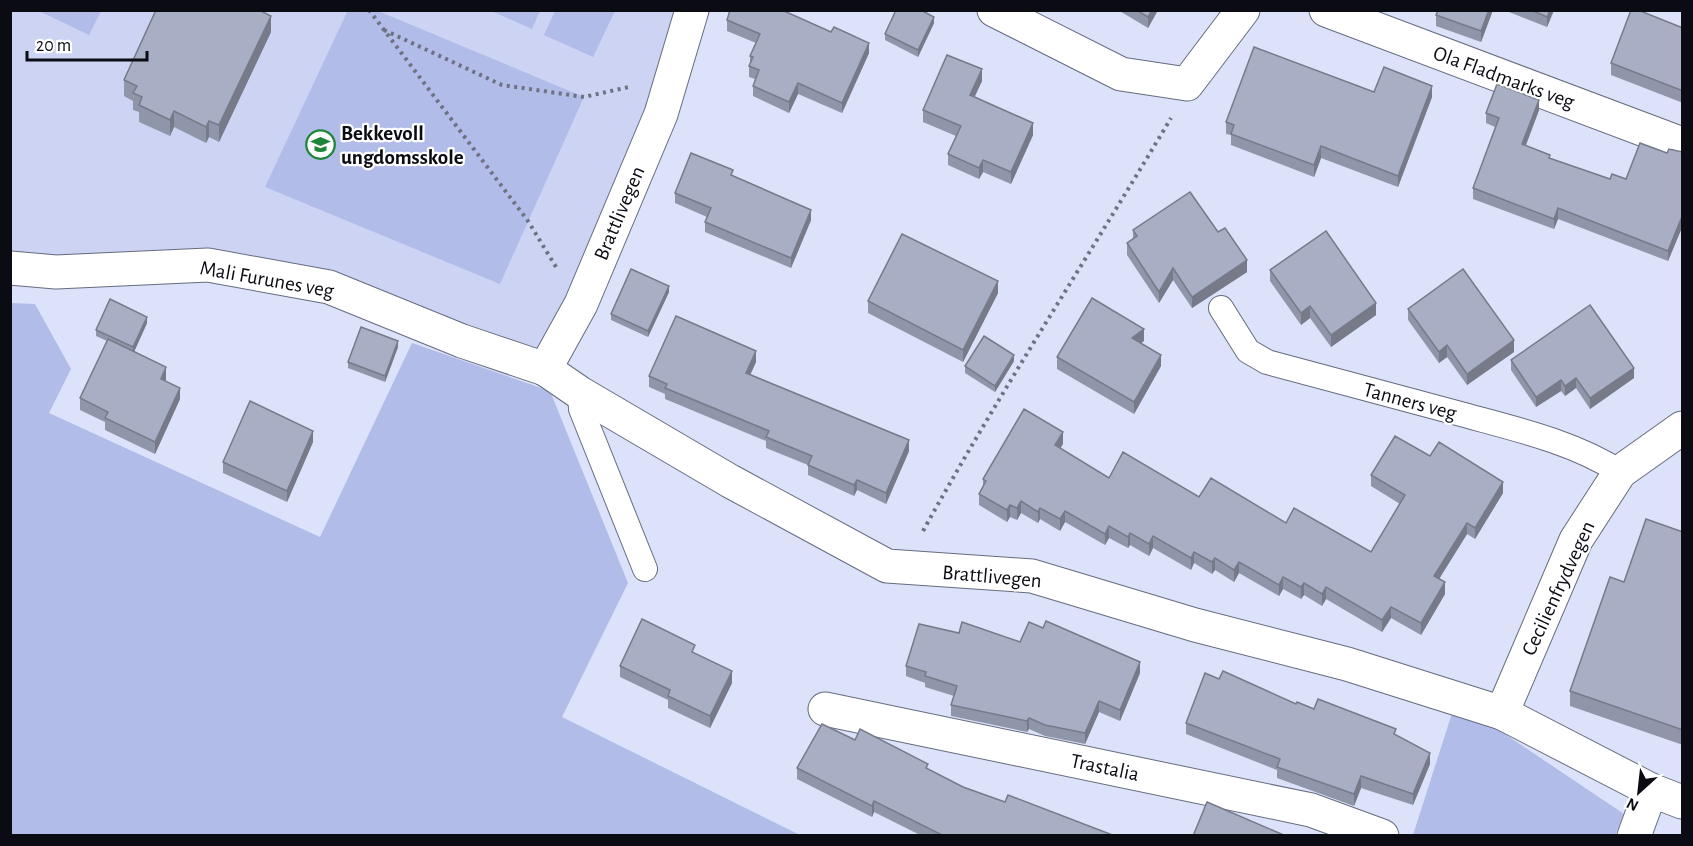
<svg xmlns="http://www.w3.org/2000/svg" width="1693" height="846" font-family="'Alegreya Sans',sans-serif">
<rect width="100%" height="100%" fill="#dce2fa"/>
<!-- built -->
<path fill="#cdd4f3" d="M10,11H682L675,36L544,353L332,275L11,258Z"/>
<!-- green -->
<g fill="#b1bce8">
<path d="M348,10L378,11L584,97L500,284L265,187Z"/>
<path d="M39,11H101L89,35Z"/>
<path d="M491,11H540L532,29Z"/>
<path d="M555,11H615L593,57L544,35Z"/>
<path d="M10,303L35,304L71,369L49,413L320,537L412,343L550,391L628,583L562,717L800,835H11Z"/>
<path d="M1453,710L1493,726L1624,814L1615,835H1413Z"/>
</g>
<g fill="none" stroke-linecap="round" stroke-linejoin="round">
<defs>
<g id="lane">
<path d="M1221,308L1248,351L1267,362C1330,379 1394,396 1457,413C1511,428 1572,441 1620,472"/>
<path d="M580,393L581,409L645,569"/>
</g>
<g id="street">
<path d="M692,10L661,114L581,304L545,369L580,393L730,481L887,566L1032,576L1195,625L1347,664L1502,713L1651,790L1682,802"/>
<path d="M994,10L1121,74L1187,84L1243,10"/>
<path d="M1326,10L1682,144"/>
<path d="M10,268L56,272L208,265L329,287L462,341L545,369"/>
<path d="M825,709L1311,810L1382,836"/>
<path d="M1502,713L1576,540L1620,472L1682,428"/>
<path d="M1634,836L1651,790"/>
</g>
</defs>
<!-- lane casing -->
<use href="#lane" stroke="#666b7f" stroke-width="26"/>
<!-- street casing -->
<use href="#street" stroke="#666b7f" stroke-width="35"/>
<!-- path -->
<g stroke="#6e7181" stroke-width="4" stroke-dasharray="3 4.5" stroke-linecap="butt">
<path d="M369,10L528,221L556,267"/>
<path d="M384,30L502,85L584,97L629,87"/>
<path d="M923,531C1001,390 1089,256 1171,118"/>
</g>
<!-- lane -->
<use href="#lane" stroke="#fff" stroke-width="24"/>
<!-- street -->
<use href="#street" stroke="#fff" stroke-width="33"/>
</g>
<!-- wall -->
<g fill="#9096a9">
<path d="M1118,10H1158L1148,28Z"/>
<path d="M1493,10L1481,42L1436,26V15Z"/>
<path d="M1504,10H1554L1547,27Z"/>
<path d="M727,20L869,53L842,113L798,94L789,113L753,96V86L755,79L749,77V66L750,63V56L756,43L727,31Z"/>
<path d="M934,23L918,57L885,40V34Z"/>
<path d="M1683,28V103L1611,75V63Z"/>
<path d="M271,32L219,142L209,137L206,143L174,127L170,136L139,122V112L133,110V101L124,96V80Z"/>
<path d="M982,81L974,97L1033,135L1011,184L983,172L979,179L948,165V154L956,136L923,122V110Z"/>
<path d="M1374,92L1432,97L1398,187L1321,158L1314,177L1231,145V135L1226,134V122Z"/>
<path d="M1539,110L1526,145L1550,158L1610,179H1626L1667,153L1683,152V225L1668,261L1558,219L1554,229L1473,199V188L1495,127L1486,123V113Z"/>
<path d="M733,176L811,220L791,268L705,232V222L707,217L675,203V193Z"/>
<path d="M1133,230L1218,232L1247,272L1192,308L1173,280L1159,303L1127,255V243L1133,239Z"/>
<path d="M1270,270L1376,315L1331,347L1310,318L1301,325L1270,281Z"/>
<path d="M669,292L648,337L611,320V314Z"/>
<path d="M998,293L963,362L868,313V301Z"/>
<path d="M1408,309L1514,352L1467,385L1447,357L1439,363L1408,320Z"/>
<path d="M147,323L134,352L166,379L165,381L180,399L155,454L105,430V422L80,410V398L107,341L96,336V330Z"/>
<path d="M1144,341L1141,343L1161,366L1134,414L1057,369V357Z"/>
<path d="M398,347L385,382L348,368V362Z"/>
<path d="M1511,360L1634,378L1590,409L1576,388L1565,396L1561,391L1536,407L1511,370Z"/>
<path d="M1014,361L995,392L965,373V366Z"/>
<path d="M756,362L750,375L909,451L886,504L857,490L854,496L808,475V465L766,448V441L665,399V394L649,387V376Z"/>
<path d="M313,442L287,502L223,473V462Z"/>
<path d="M1063,444L1060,448L1109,478L1199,497L1286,523L1371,552L1400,504L1371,486V475L1430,456L1503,493L1475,539L1467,534L1439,579L1445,594L1421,635L1391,618L1382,632L1326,599L1322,606L1304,595L1301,599L1283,589L1279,596L1239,573L1234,582L1215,570L1212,574L1194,563L1191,570L1153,548L1149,556L1130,545L1128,548L1109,538L1105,545L1065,522L1060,531L1040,519L1038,523L1021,513L1017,520L1010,517L1007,522L979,505V494L983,486V479Z"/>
<path d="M1683,532V745L1570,706V691L1624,582Z"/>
<path d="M959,633L1020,642L1140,673L1120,721L1099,712L1085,744L1045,736L1029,729L1027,732L951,716V705L954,696L925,687V683L906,676V666Z"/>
<path d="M695,654L732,683L710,728L668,708V700L620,677V666Z"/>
<path d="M1219,679L1296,704L1396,735L1430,764L1413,805L1361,788L1354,806L1277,778V770L1186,734V723Z"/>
<path d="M797,768L928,769L963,787L1005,802L1115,836H922L874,812L872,817L797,779Z"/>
</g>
<!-- shaded-wall -->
<g fill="#767a89">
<path d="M1152,10H1158L1148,28V17Z"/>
<path d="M1489,10H1493L1481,42V31Z"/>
<path d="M1550,10H1554L1547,27V17Z"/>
<path d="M271,16V32L219,142V125Z"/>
<path d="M934,17V23L918,57V50Z"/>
<path d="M869,43V53L842,113V103Z"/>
<path d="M982,69V81L970,107V95Z"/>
<path d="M798,83V94L789,113V102Z"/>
<path d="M1432,86V97L1398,187V176Z"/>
<path d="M1539,100V110L1522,155V144Z"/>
<path d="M174,111V127L170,136V120Z"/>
<path d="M209,121V137L206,143V127Z"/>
<path d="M1033,123V135L1011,184V172Z"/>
<path d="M1321,146V158L1314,177V165Z"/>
<path d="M983,160V172L979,179V168Z"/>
<path d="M1558,208V219L1554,229V219Z"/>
<path d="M811,210V220L791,268V258Z"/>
<path d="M1683,214V225L1668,261V251Z"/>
<path d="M1247,260V272L1192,308V297Z"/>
<path d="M1173,268V280L1159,303V292Z"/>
<path d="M998,281V293L963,362V350Z"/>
<path d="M669,286V292L648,337V331Z"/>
<path d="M1376,303V315L1331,347V335Z"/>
<path d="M1310,306V318L1301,325V313Z"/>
<path d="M147,317V323L133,354V347Z"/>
<path d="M1144,329V341L1132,349V338Z"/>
<path d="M1514,340V352L1467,385V374Z"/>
<path d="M398,341V347L385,382V376Z"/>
<path d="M1447,345V357L1439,363V352Z"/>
<path d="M756,351V362L746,384V373Z"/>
<path d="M1014,355V361L995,392V386Z"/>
<path d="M1161,355V366L1134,414V402Z"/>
<path d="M166,367V379L161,390V379Z"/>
<path d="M1634,368V378L1590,409V398Z"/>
<path d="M1576,378V388L1565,396V386Z"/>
<path d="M1561,380V391L1536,407V397Z"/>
<path d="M180,388V399L155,454V442Z"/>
<path d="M313,431V442L287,502V491Z"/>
<path d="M1063,432V444L1055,457V445Z"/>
<path d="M909,440V451L886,504V493Z"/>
<path d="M857,480V490L854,496V485Z"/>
<path d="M1503,482V493L1475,539V528Z"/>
<path d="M1021,501V513L1017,520V508Z"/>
<path d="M1010,505V517L1007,522V510Z"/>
<path d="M1040,508V519L1038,523V512Z"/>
<path d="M1065,511V522L1060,531V519Z"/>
<path d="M1467,523V534L1434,587V576Z"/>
<path d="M1109,526V538L1105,545V534Z"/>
<path d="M1130,533V545L1128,548V537Z"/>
<path d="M1153,536V548L1149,556V544Z"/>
<path d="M1194,552V563L1191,570V558Z"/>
<path d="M1215,558V570L1212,574V562Z"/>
<path d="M1239,562V573L1234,582V570Z"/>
<path d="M1283,577V589L1279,596V585Z"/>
<path d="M1445,582V594L1421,635V623Z"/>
<path d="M1304,583V595L1301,599V587Z"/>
<path d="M1326,587V599L1322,606V594Z"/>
<path d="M1391,607V618L1382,632V620Z"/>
<path d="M1140,662V673L1120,721V710Z"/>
<path d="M732,671V683L710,728V716Z"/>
<path d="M1099,701V712L1085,744V733Z"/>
<path d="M1029,718V729L1027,732V721Z"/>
<path d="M1430,753V764L1413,805V794Z"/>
<path d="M1361,776V788L1354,806V794Z"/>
<path d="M874,801V812L872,817V806Z"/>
</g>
<!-- building -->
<g fill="#a8aec4" stroke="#767a89" stroke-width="1.5">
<path d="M156,10H259L271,16L219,125L209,121L206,127L174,111L170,120L139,105L142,97L133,93L137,86L124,80Z"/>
<path d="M730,10H782L831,32L834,27L869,43L842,103L798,83L789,102L753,86L759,70L749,66L753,57L750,56L760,34L727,20Z"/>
<path d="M896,10H921L934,17L918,50L885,34Z"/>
<path d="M1136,10H1152L1148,17Z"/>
<path d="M1438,10H1489L1481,31L1436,15Z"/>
<path d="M1531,10H1550L1547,17Z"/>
<path d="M1631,10H1638L1683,28V91L1611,63Z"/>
<path d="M1254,47L1374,92L1384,67L1432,86L1398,176L1321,146L1314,165L1231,134L1234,125L1226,122Z"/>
<path d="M947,55L982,69L970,95L1033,123L1011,172L983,160L979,168L948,154L961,126L923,110Z"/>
<path d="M1497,84L1539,100L1522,144L1550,155L1549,158L1610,179L1612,174L1626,179L1640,143L1667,153L1669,149L1683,152V214L1668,251L1558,208L1554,219L1473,188L1499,118L1486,113Z"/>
<path d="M691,153L733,170L731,175L811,210L791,258L705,222L711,208L675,193Z"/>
<path d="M1190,192L1218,232L1225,228L1247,260L1192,297L1173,268L1159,292L1127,243L1137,236L1133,230Z"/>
<path d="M1326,231L1376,303L1331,335L1310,306L1301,313L1270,270Z"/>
<path d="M902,234L998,281L963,350L868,301Z"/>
<path d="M631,269L669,286L648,331L611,314Z"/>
<path d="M1463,269L1514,340L1467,374L1447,345L1439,352L1408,309Z"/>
<path d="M1092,298L1144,329L1132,338L1161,355L1134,402L1057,357Z"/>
<path d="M110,299L147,317L133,347L96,330Z"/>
<path d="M1590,305L1634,368L1590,398L1576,378L1565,386L1561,380L1536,397L1511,360Z"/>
<path d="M676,316L756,351L746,373L909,440L886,493L857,480L854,485L808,465L812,456L766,437L769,431L665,388L667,384L649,376Z"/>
<path d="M361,327L398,341L385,376L348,362Z"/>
<path d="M984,336L1014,355L995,386L965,366Z"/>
<path d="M108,339L166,367L161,379L180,388L155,442L105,418L108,412L80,398Z"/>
<path d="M250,401L313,431L287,491L223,462Z"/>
<path d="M1024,409L1063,432L1055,445L1109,478L1123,452L1199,497L1211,478L1286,523L1294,508L1371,552L1405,495L1371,475L1395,436L1430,456L1439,442L1503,482L1475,528L1467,523L1434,576L1445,582L1421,623L1391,607L1382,620L1326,587L1322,594L1304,583L1301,587L1283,577L1279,585L1239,562L1234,570L1215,558L1212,562L1194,552L1191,558L1153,536L1149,544L1130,533L1128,537L1109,526L1105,534L1065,511L1060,519L1040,508L1038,512L1021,501L1017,508L1010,505L1007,510L979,494L986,481L983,479Z"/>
<path d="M1646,519L1683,532V730L1570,691L1610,577L1624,582Z"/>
<path d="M642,619L695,645L692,652L732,671L710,716L668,696L670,690L620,666Z"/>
<path d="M1046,621L1140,662L1120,710L1099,701L1085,733L1045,725L1029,718L1027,721L951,705L957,686L925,676L926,672L906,666L919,624L959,633L962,622L1020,642L1029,622L1043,628Z"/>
<path d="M1223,671L1296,704L1297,702L1314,709L1318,699L1396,729L1394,734L1430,753L1413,794L1361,776L1354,794L1277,767L1280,759L1186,723L1205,673L1219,679Z"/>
<path d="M822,724L855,740L860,729L928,764L926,768L963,787L1005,802L1008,795L1115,836H944L874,801L872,806L797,768Z"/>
<path d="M1207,802L1286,836H1193Z"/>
</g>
<!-- icons -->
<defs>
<symbol id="school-ring" viewBox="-11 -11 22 22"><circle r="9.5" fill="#fff" stroke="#1e8438" stroke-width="1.5"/><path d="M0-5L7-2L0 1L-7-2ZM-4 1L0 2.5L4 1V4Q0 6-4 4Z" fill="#1e8438"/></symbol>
</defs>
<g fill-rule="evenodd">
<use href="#school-ring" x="304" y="128" width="33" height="33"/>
</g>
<g text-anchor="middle" stroke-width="4.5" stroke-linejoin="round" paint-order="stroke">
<!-- street labels -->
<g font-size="21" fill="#0a0b13" stroke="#fff">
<text transform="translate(1504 77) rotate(20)" y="7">Ola Fladmarks veg</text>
<text transform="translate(619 213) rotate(-67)" y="7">Brattlivegen</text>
<text transform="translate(267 279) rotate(10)" y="7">Mali Furunes veg</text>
<text transform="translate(1410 401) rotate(15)" y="7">Tanners veg</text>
<text transform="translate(992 576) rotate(5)" y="7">Brattlivegen</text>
<text transform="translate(1558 588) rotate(-65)" y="7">Cecilienfrydvegen</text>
<text transform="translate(1105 767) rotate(12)" y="7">Trastalia</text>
</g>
<!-- poi labels -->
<g font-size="21" font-weight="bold" fill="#0a0b13" stroke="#fff" text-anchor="start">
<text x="341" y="140">Bekkevoll<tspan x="341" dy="24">ungdomsskole</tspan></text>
</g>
</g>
<!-- border -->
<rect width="1693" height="846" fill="none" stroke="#0a0b13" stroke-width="24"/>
<!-- north arrow -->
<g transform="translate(1639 792) rotate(207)" stroke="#ffffff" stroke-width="4.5" paint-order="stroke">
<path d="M0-4.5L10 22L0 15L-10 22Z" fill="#0a0b13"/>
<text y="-9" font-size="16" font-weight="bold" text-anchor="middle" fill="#0a0b13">N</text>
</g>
<!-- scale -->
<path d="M27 51v9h120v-9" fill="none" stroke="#0a0b13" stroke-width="3"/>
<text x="36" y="51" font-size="18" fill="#0a0b13" stroke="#ffffff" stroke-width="4.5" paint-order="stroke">20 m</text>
</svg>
